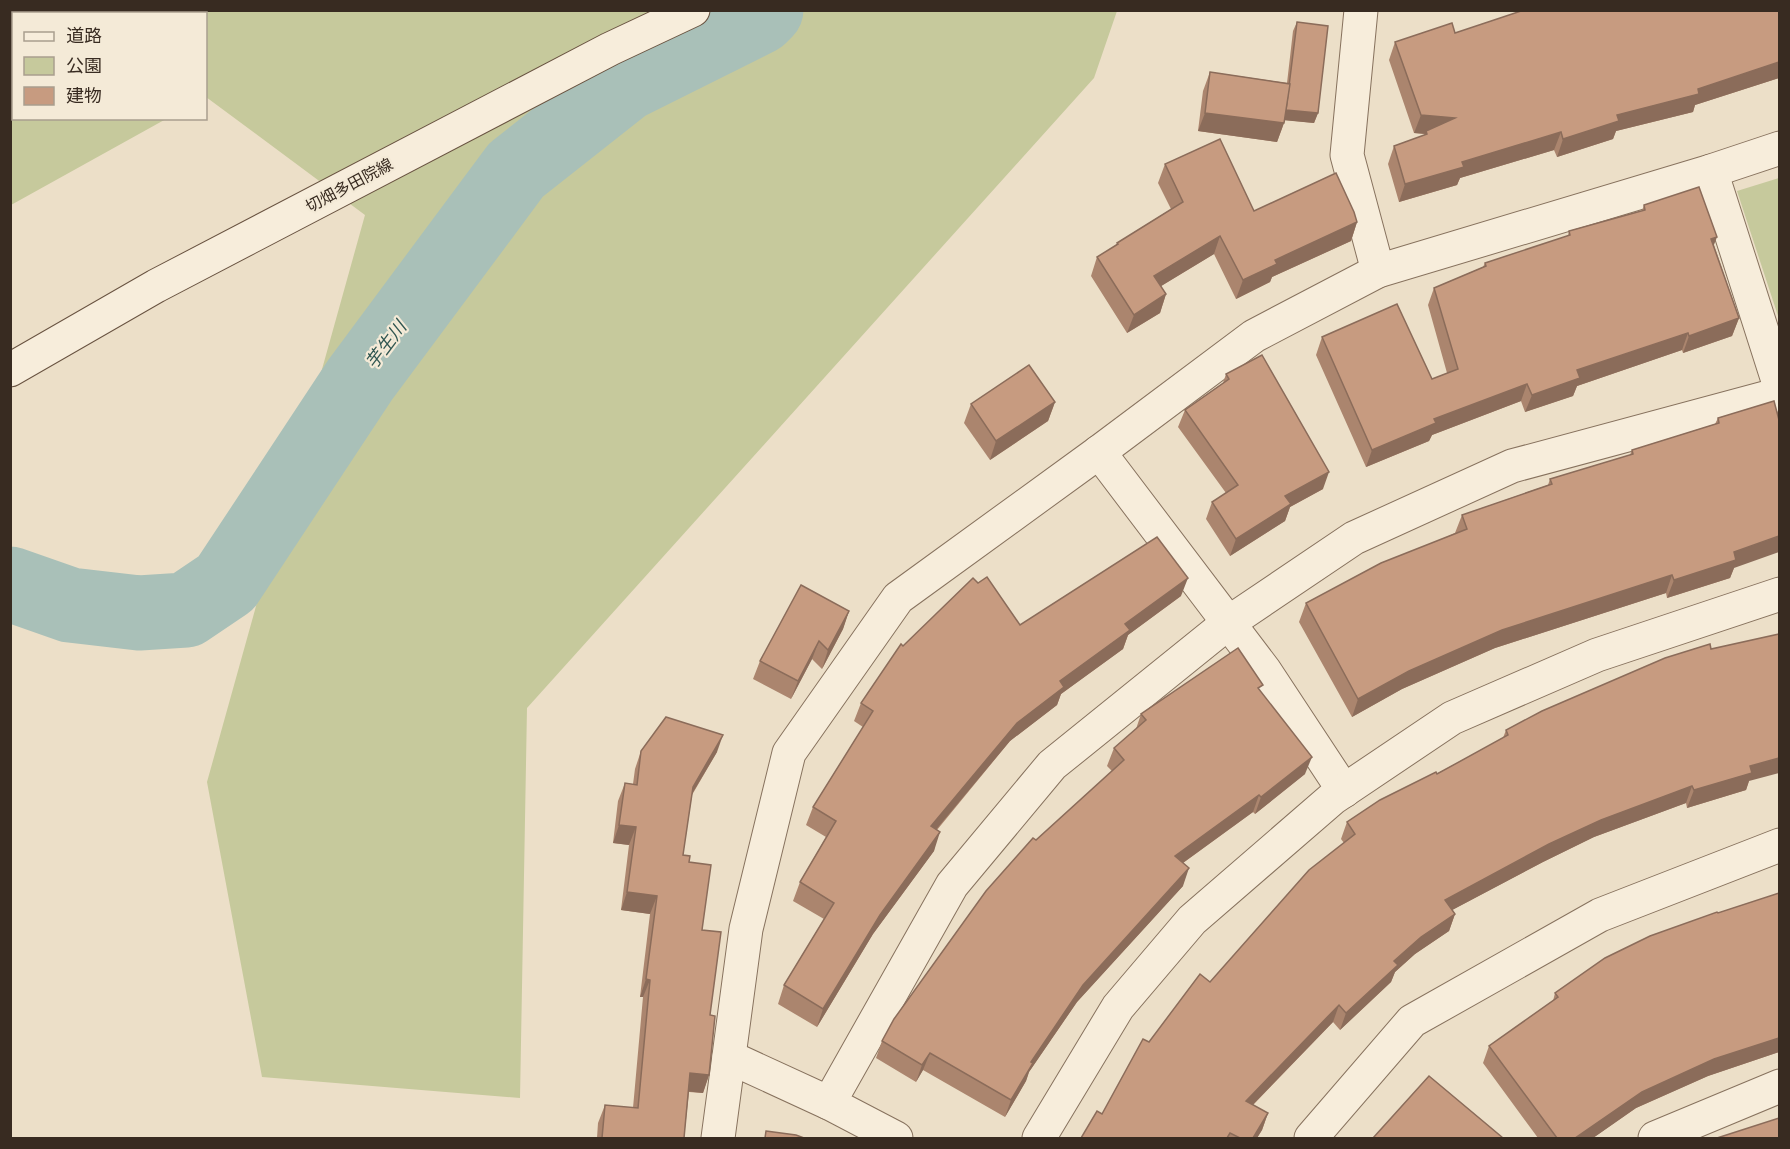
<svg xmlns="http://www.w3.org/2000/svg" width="1790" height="1149" font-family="'Playfair Display','Noto Sans JP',serif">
<rect width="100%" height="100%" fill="#ecdfc8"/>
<!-- green -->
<g fill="#c6c99c">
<path d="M11,11H1117L1094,78L527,708L520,1098L262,1077L207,782L365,215L206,97V14H14V118L166,119L11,205Z"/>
<path d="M1779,178H1780L1779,319L1737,191Z"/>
</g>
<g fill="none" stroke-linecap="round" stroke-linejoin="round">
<!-- river -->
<path stroke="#a9c0b8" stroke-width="75" d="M10,584L70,605L139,613L186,610L226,583L360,380L516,170L625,84L759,17L766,10"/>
<defs>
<g id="minor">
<path d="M1361,10L1347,155L1378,271"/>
<path d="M1711,171L1780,148"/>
<path d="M1099,452L1265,671L1344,791"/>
<path d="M729,1057L829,1103"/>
<path d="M718,1138L746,929L789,753L898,598L1099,452L1254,336L1378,271L1711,171L1780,387"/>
<path d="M896,1138L829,1103L952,885L1052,765L1228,623L1354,538L1512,466L1780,394"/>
<path d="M1039,1138L1118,1007L1192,920L1333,798L1452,718L1597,655L1780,594"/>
<path d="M1655,1138L1780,1086"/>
</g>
<path id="tertiary" d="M1311,1138L1412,1021L1600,915L1780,845"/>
<path id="secondary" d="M10,370L156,286L610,49L693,10"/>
</defs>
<!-- minor casing -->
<use href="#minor" stroke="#87725e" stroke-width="35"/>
<!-- tertiary casing -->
<use href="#tertiary" stroke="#87725e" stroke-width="35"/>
<!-- secondary casing -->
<use href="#secondary" stroke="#695341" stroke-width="35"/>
<!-- minor -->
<use href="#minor" stroke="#f7eddb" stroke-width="33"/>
<!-- tertiary -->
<use href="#tertiary" stroke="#f7eddb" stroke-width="33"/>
<!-- secondary -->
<use href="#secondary" stroke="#f7eddb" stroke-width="33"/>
</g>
<!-- wall -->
<g fill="#ab856e">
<path d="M1779,10V78L1695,105L1693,112L1616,131L1613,139L1557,157L1554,150L1460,178L1457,185L1399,202L1388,164L1394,146L1425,135L1426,134L1414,133L1389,60L1395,42L1455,33Z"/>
<path d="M1297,22L1318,113L1314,123L1285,120L1277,142L1198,131L1203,91L1210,72L1287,83L1293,31Z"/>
<path d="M1165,164L1254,211L1357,222L1351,241L1272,277L1270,282L1236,299L1214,254L1161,286L1166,294L1160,313L1127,333L1091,276L1097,257L1116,246L1117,243L1171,209L1158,183Z"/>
<path d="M1644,205L1714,245L1739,318L1732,336L1683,353L1682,350L1577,386L1573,396L1525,412L1521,401L1432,435L1429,441L1366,467L1316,355L1322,337L1432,379L1447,373L1428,305L1434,288L1483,267L1485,263L1568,236L1569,231L1642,211Z"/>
<path d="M1226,374L1323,489L1290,507L1285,521L1230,556L1206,519L1212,502L1226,493L1178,427L1185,410L1223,383Z"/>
<path d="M1774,401L1734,568L1730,578L1667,598L1666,593L1495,648L1402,689L1352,717L1299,622L1306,603L1455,533L1462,515L1548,485L1550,479L1630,455L1632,450L1715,424L1718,418Z"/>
<path d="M1055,402L1048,421L990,460L964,423L971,404Z"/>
<path d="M1181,596L1128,635L1123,649L1061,694L1057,705L1010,741L937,830L934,851L873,934L817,1027L778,1004L784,985L824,919L793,901L800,882L826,837L806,825L813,807L863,727L854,721L861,703L903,646Z"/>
<path d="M849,611L843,629L822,669L812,659L791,699L753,679L760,661Z"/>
<path d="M1261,692L1305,774L1255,814L1253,812L1183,863V886L1077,1002L1029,1072L1026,1081L1005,1117L923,1070L916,1082L876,1058L882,1041L1036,840L1112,771L1107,766L1114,748L1136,729L1141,714Z"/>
<path d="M1506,730L1749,781L1746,790L1687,808L1686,803L1594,837L1543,862L1452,910L1455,914L1449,931L1415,954L1395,972L1391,982L1340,1030L1333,1022L1253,1105L1268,1113L1262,1130L1257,1138H1081L1102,1114L1149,1042L1210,982L1344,843L1341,839L1347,822L1503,738Z"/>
<path d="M641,751L717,752L692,795L683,855L689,862L702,930L710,1015L709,1075L703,1093L689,1092L684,1138H597L598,1123L605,1105L633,1108L643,997H640L650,914L621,910L629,845L613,843L618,801L625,783L633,784L635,769Z"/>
<path d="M1779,893V1052L1708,1076L1636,1108L1593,1138H1538L1483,1063L1489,1046L1553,1001L1555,993L1718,913Z"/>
</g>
<!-- shaded-wall -->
<g fill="#8b6c5a">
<path d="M1779,62V78L1695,105L1693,112L1616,131L1613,139L1557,157L1563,139L1617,115Z"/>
<path d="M1285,110L1318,113L1314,123L1282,120Z"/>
<path d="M1205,113L1284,123L1277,142L1198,131Z"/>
<path d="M1421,115L1455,118L1426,131V134L1414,133Z"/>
<path d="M1561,132L1554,150L1460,178L1457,185L1399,202L1405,184L1462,162Z"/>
<path d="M1357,222L1351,241L1272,277L1270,282L1236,299L1243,280L1275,260Z"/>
<path d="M1220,236L1214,254L1148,294L1154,276Z"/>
<path d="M1717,237L1710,255L1711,239Z"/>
<path d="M1166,294L1160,313L1127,333L1134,315Z"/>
<path d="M1739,318L1732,336L1683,353L1689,336Z"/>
<path d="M1688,333L1682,350L1577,386L1573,396L1525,412L1532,395L1577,370Z"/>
<path d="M1527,384L1521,401L1432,435L1429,441L1366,467L1372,450L1434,419Z"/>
<path d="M1055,402L1048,421L990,460L996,441Z"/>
<path d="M1329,472L1323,489L1290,507L1285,521L1230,556L1236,539L1285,496Z"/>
<path d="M1779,536V552L1734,568L1730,578L1667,598L1674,580L1734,552Z"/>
<path d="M1672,575L1666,593L1495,648L1402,689L1352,717L1358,699L1409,671L1502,630Z"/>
<path d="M1188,578L1181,596L1128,635L1123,649L1061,694L1057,705L1010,741L924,844L931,826L1017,723L1060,681L1125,624Z"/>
<path d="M849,611L843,629L822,669L828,650Z"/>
<path d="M819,641L812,659L791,699L798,681Z"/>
<path d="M723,735L717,752L686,804L693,787Z"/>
<path d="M1312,757L1305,774L1255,814L1261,797Z"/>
<path d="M1779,758V773L1749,781L1746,790L1687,808L1694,790L1750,766Z"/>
<path d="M1692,786L1686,803L1594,837L1543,862L1439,917L1445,900L1549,844L1601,820Z"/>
<path d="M1259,795L1253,812L1169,873L1175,856Z"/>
<path d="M619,825L636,827L629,845L613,843Z"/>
<path d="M940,832L934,851L873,934L817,1027L823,1009L880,915Z"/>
<path d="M1189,868L1183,886L1077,1002L1029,1072L1026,1081L1005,1117L1011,1100L1031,1062L1083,985Z"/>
<path d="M627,892L657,896L650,914L621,910Z"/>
<path d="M1455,914L1449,931L1415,954L1395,972L1391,982L1340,1030L1346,1013L1394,961L1421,937Z"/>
<path d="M646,979L650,980L643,997H640Z"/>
<path d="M1339,1005L1333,1022L1240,1118L1246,1101Z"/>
<path d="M1779,1038V1052L1708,1076L1636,1108L1593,1138H1575L1642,1092L1714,1059Z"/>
<path d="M930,1053L923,1070L916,1082L922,1065Z"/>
<path d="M690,1073L709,1075L703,1093L684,1091Z"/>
<path d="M1268,1113L1262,1130L1257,1138H1253Z"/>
</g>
<!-- building -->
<g fill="#c79b80" stroke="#8b6c5a" stroke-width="1.5">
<path d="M1524,10H1779V62L1698,89L1699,94L1617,115L1619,121L1563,139L1561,132L1462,162L1464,167L1405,184L1394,146L1427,134L1426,131L1455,118L1421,115L1395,42L1452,23L1455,33Z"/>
<path d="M1297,22L1328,26L1318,113L1286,110Z"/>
<path d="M1210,72L1290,84L1284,123L1205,113Z"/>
<path d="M1220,139L1254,211L1336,173L1354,212L1357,222L1275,260L1277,264L1243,280L1220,236L1154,276L1166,294L1134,315L1097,257L1118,244L1117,243L1183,202L1165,164Z"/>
<path d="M1699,187L1717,237L1711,239L1739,318L1689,336L1688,333L1577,370L1580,378L1532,395L1527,384L1434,419L1436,423L1372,450L1322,337L1397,304L1432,379L1458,369L1434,288L1486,266L1485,263L1570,235L1569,231L1645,210L1644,205Z"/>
<path d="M1262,355L1329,472L1285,496L1291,504L1236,539L1212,502L1238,485L1185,410L1229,379L1226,374Z"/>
<path d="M1029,365L1055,402L996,441L971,404Z"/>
<path d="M1774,401L1779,420V536L1734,552L1736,560L1674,580L1672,575L1502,630L1409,671L1358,699L1306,603L1381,563L1467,529L1462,515L1552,484L1550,479L1633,454L1632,450L1719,423L1718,418Z"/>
<path d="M1157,537L1188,578L1125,624L1130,630L1060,681L1064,687L1017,723L931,826L940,832L880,915L823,1009L784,985L834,903L800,882L836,821L813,807L873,711L861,703L901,644L903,646L973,578L978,583L987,577L1020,625Z"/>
<path d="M801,585L849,611L828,650L819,641L798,681L760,661Z"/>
<path d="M1779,634V758L1750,766L1752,773L1694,790L1692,786L1601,820L1549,844L1445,900L1455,914L1421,937L1394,961L1398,965L1346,1013L1339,1005L1246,1101L1268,1113L1253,1138H1240L1230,1133L1227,1138H1081L1097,1111L1102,1114L1143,1039L1149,1042L1200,974L1210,982L1309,870L1355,834L1347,822L1380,800L1436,772L1437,774L1508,735L1506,730L1542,711L1665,658L1710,644L1711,649Z"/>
<path d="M1238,648L1263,685L1258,688L1312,757L1261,797L1259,795L1175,856L1189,868L1083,985L1031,1062L1033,1063L1011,1100L930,1053L922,1065L882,1041L894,1019L986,891L1033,838L1036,840L1124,760L1114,748L1146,720L1141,714Z"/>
<path d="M666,717L723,735L693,787L683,855L690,856L689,862L711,865L702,930L721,932L710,1015L715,1016L709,1075L690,1073L684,1138H602L605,1105L638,1108L650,980L646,979L657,896L627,892L636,827L619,825L625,783L637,785L641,751Z"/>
<path d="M1779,893V1038L1714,1059L1642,1092L1575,1138H1557L1489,1046L1558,997L1555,993L1605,958L1650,936L1717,912L1718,913Z"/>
<path d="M1429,1076L1503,1138H1373Z"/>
<path d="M1779,1118V1138H1717Z"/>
<path d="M766,1131L796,1135L804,1138H765Z"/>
</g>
<g text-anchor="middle" stroke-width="4.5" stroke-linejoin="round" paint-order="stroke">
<!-- street labels -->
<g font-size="16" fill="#382b21" stroke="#f4ead7">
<text transform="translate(349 185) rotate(-28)" y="6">切畑多田院線</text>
</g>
<!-- water labels -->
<g font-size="18" font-style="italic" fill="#315752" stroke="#f4ead7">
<text transform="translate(386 345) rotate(-53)" y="6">芋生川</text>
</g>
</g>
<!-- border -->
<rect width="1790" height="1149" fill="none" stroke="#382b21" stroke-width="24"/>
<!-- legend -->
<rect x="12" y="12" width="195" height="108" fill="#f4ead7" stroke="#a99e8e" stroke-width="1.5"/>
<rect x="24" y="32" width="30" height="9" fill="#f7eddb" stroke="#a99e8e" stroke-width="1.5"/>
<text x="66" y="42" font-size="18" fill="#382b21">道路</text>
<rect x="24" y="57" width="30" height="18" fill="#c6c99c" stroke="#a99e8e" stroke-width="1.5"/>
<text x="66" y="72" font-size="18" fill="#382b21">公園</text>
<rect x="24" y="87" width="30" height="18" fill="#c79b80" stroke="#a99e8e" stroke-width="1.5"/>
<text x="66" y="102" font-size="18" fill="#382b21">建物</text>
</svg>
